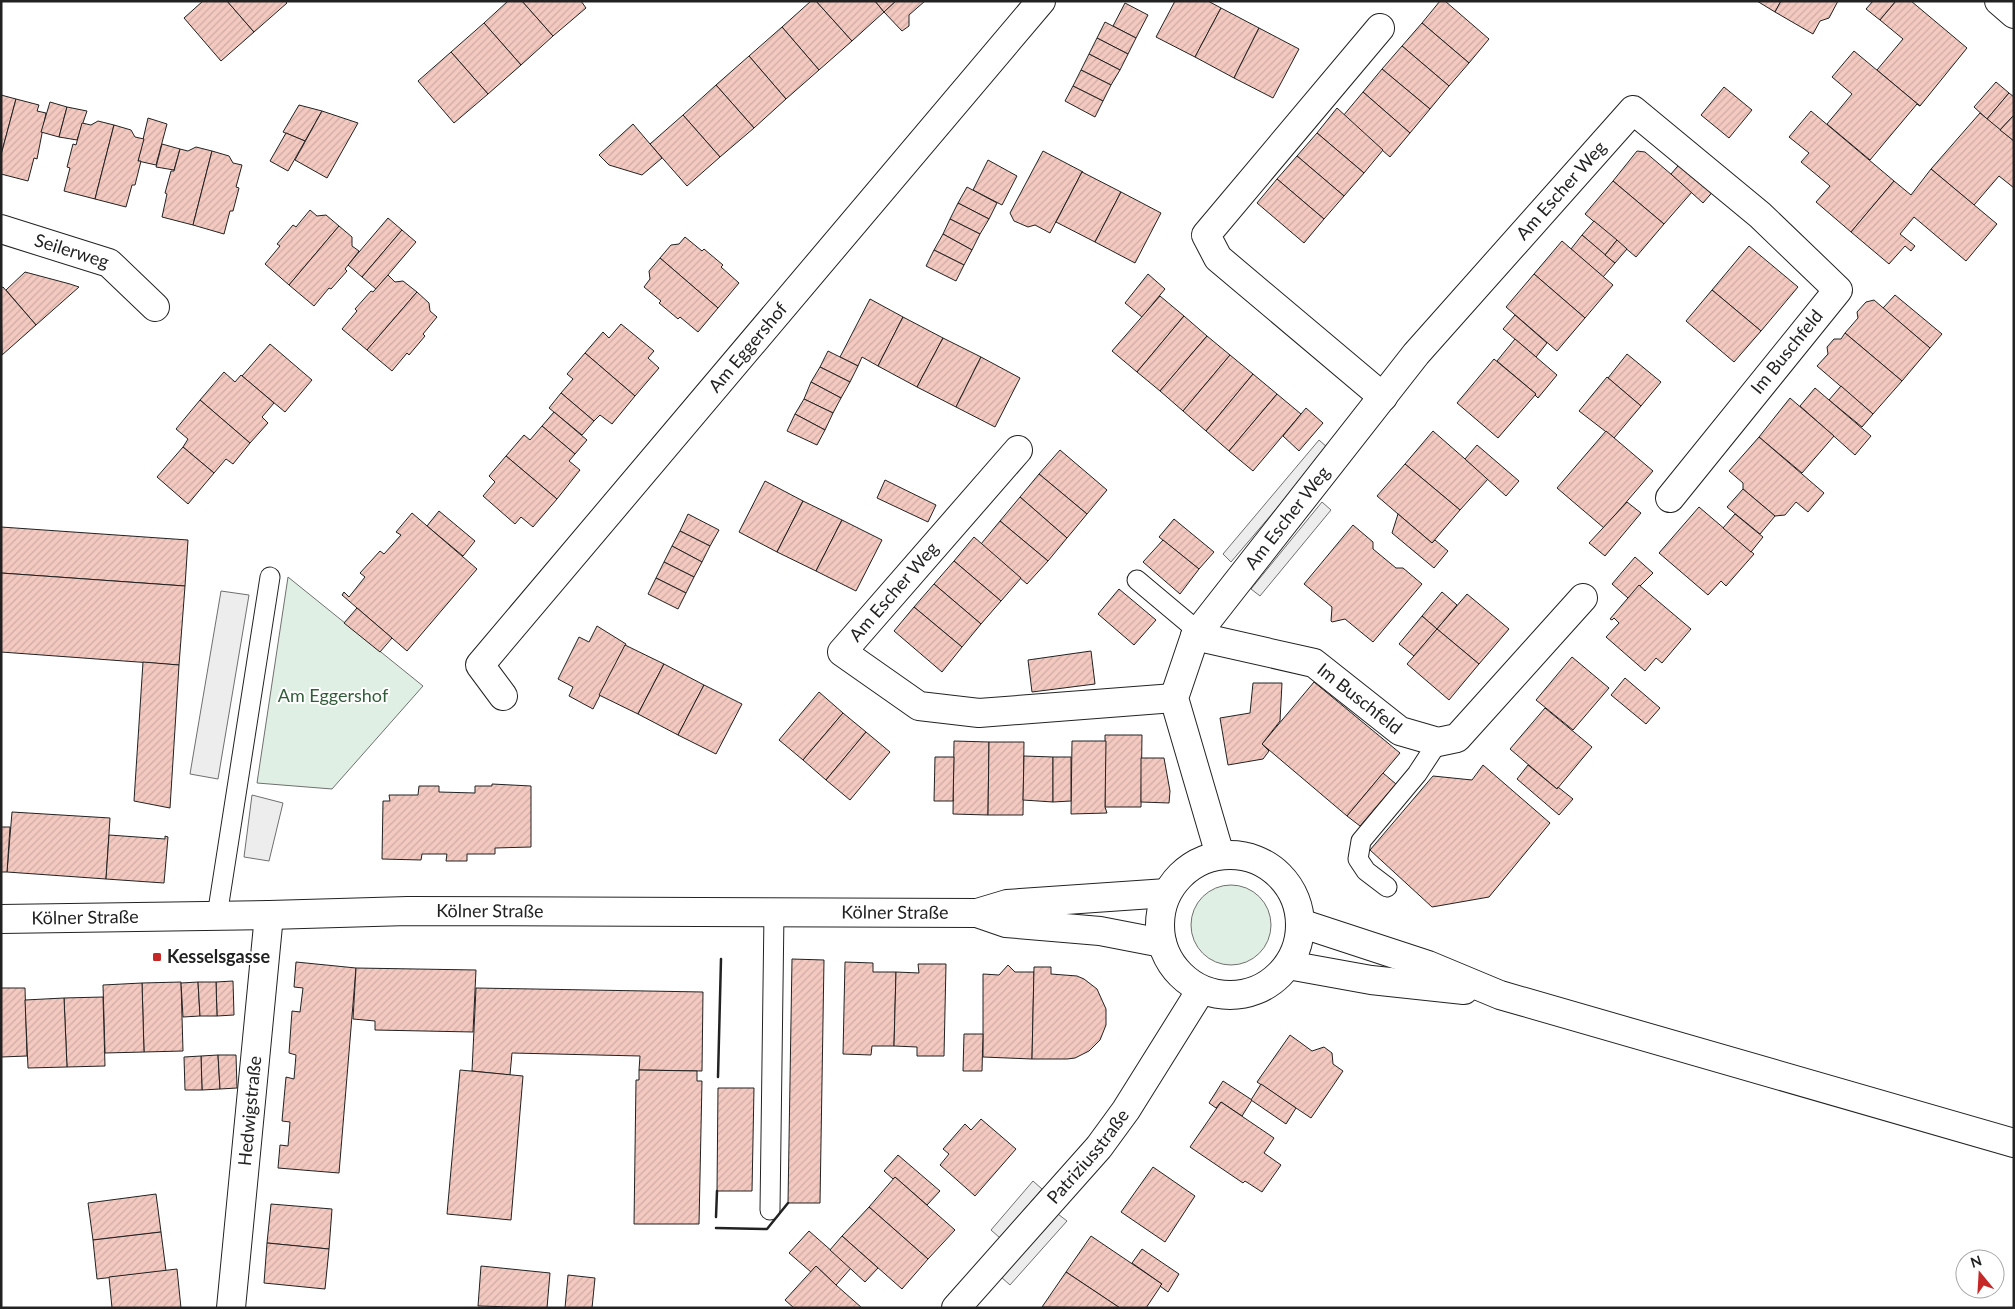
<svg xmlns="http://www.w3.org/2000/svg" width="2015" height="1309" font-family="Lato,sans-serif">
<defs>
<pattern id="building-hatch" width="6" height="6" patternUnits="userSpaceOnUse" patternTransform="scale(1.25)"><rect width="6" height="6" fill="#f3c9c0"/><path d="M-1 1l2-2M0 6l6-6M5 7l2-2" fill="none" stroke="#d0aca5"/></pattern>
</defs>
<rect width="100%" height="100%" fill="#fff"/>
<!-- green -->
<g fill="#e0efe3" stroke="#6f6f6f">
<path d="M288,577L423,686L332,789L257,783Z"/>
<circle cx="1231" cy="925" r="40"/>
</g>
<!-- parking -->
<g fill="#ededed" stroke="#6f6f6f">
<path d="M1319,440L1328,448L1231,562L1223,554Z"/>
<path d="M1322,502L1331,510L1260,596L1251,589Z"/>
<path d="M221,591L249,595L218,779L190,774Z"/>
<path d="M252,795L283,803L269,861L244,857Z"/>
<path d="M1033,1181L1042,1189L1000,1238L991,1230Z"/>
<path d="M1058,1214L1067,1221L1010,1285L1001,1277Z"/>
</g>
<!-- building -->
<g fill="url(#building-hatch)" stroke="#222">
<path d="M203,1H227L254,32L221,61L184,18Z"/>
<path d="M227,1H285L287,3L254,32Z"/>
<path d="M508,1H522L553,36L521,65L484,23Z"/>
<path d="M522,1H581L586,8L553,36Z"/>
<path d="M811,1H816L852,41L819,70L782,27Z"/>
<path d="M816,1H875L884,12L852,41Z"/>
<path d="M875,1H896L884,12Z"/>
<path d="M896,1H925L909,15V26L902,31L884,12Z"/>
<path d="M1175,1H1208L1221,8L1195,57L1156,37Z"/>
<path d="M1440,1H1445L1489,39L1469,63L1422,23Z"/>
<path d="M1757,1H1781L1775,12Z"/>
<path d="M1781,1H1838L1829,18L1820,21L1813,34L1775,12Z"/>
<path d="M1873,1H1896L1880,20L1866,9Z"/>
<path d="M1896,1H1911L1967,48L1920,106L1877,70L1903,39L1880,20Z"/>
<path d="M1125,3L1148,15L1136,38L1113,26Z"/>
<path d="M1221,8L1259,28L1234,78L1195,57Z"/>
<path d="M1105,22L1136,38L1128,54L1097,38Z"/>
<path d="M484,23L521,65L488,94L451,52Z"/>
<path d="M1422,23L1469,63L1449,86L1402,46Z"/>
<path d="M782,27L819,70L786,99L749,56Z"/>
<path d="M1259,28L1299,49L1273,98L1234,78Z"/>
<path d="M1097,38L1128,54L1120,70L1089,54Z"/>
<path d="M1402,46L1449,86L1430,109L1382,69Z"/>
<path d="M1854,51L1920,106L1917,104L1870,160L1827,124L1852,94L1832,77Z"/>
<path d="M451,52L488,94L454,123L418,81Z"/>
<path d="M1089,54L1120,70L1111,85L1081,70Z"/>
<path d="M749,56L786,99L754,128L716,85Z"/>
<path d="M1382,69L1430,109L1410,133L1363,92Z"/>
<path d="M1081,70L1111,85L1103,101L1073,86Z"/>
<path d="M1996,82L2009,93L1987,119L1974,107Z"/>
<path d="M716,85L754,128L720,157L683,115Z"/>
<path d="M1073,86L1103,101L1095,117L1065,101Z"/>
<path d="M1724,87L1752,110L1729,138L1701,115Z"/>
<path d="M1363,92L1410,133L1390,157L1343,116Z"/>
<path d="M2009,93L2014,97V115L2000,130L1987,119Z"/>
<path d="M1,95L16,99L1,155Z"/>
<path d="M16,99L39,105L37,111L46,113L37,159L34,158L28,181L1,174V155Z"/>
<path d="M50,102L67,107L59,137L41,132Z"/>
<path d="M299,105L322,111L305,141L283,132Z"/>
<path d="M67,107L87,111L77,140L59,137Z"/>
<path d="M1337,108L1383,150L1364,173L1317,133Z"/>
<path d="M322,111L358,123L327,178L295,160Z"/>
<path d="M1811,111L1894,181L1851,232L1816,202L1830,186L1801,162L1809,153L1789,137Z"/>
<path d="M1980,113L2014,141V188L1999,176L1974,205L1931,169Z"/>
<path d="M683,115L720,157L687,186L650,144Z"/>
<path d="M2014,115V141L2000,130Z"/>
<path d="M148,118L167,124L156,165L138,161Z"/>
<path d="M98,121L114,125L95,199L64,191L70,168L67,167L73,144L76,145L82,123L91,125Z"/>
<path d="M633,124L662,158L642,175L609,165L599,155Z"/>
<path d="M114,125L131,130L135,137L144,139L138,161H141L135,185H132L126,207L95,199Z"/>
<path d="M286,133L305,141L288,171L270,161Z"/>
<path d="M1317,133L1364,173L1344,196L1297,156Z"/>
<path d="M162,144L180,149L174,170L156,167Z"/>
<path d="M196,147L212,151L193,225L162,217L167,194L165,193L171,171H174L180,149L188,151Z"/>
<path d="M212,151L229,156L233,163L242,165L236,187L239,188L233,211H230L224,234L193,225Z"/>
<path d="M1043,151L1083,172H1082L1050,233L1035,225L1028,227L1014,221L1010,213Z"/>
<path d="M1637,151L1645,152L1692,192L1664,224L1613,181Z"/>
<path d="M1297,156L1344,196L1324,219L1277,179Z"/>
<path d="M988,160L1017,176L1002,205L973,190Z"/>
<path d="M1683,160L1716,188L1703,203L1671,174Z"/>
<path d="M1931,169L1997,224L1966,261L1914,217L1900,234L1915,246L1911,251L1905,246L1889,264L1851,232L1894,181L1911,195Z"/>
<path d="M1082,172L1121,192L1095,242L1056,222Z"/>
<path d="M1277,179L1324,219L1304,243L1257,203Z"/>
<path d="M1613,181L1664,224L1636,257L1585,214Z"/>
<path d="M967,187L997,203L989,219L958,203Z"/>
<path d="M1121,192L1161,213L1135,263L1095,242Z"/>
<path d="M958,203L989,219L980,234L950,219Z"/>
<path d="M310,210L317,216L326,215L339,226L289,285L265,264L280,246L277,244L293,225L296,227Z"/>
<path d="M388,218L402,230L362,277L348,265Z"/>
<path d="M950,219L980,234L972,250L943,234Z"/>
<path d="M1594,221L1617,240L1605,255L1582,235Z"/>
<path d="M339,226L352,237V246L359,251L345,269L347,271L331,289L329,288L314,306L289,285Z"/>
<path d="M402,230L416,242L376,289L362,277Z"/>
<path d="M943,234L972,250L964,265L934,250Z"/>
<path d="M1582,235L1615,263L1603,277L1571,249Z"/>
<path d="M685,237L702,251L704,249L723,265L721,267L739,283L718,308L660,258L671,245L679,244Z"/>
<path d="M1617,240L1627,249L1615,263L1605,255Z"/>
<path d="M1562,241L1613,285L1585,318L1534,274Z"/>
<path d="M1749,246L1798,287L1761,331L1712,290Z"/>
<path d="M934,250L964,265L956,281L926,266Z"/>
<path d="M660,258L718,308L698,332L680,317L678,319L659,303L661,301L644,287L650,279L649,271Z"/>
<path d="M25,272L70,284L79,287L36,325L6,290Z"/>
<path d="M1148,274L1165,289L1142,317L1125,303Z"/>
<path d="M1534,274L1585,318L1557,351L1506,307Z"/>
<path d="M388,275L395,282L403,281L417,292L367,350L342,329L357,311L355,309L371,291L373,292Z"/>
<path d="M3,287L36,325L2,355L1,288Z"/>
<path d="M1712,290L1761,331L1734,362L1686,321Z"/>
<path d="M417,292L429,303L430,311L437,317L423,334L425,336L409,355L407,353L392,371L367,350Z"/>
<path d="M1895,295L1942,334L1930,348L1883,308Z"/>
<path d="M1160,296L1184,316L1137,372L1112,351Z"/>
<path d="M870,299L903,317L878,366L862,357L858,366L840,357Z"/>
<path d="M1874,300L1930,348L1902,381L1845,333L1858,318L1857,312L1866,302Z"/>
<path d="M1515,315L1547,343L1536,357L1503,329Z"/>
<path d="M1184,316L1207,336L1160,391L1137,372Z"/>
<path d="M903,317L943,338L917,387L878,366Z"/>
<path d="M621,324L654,351L648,358L659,368L635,396L585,353L603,332L609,338Z"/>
<path d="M1845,333L1902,381L1873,414L1817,366L1828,354L1827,347L1834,339H1841Z"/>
<path d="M1207,336L1230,355L1183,411L1160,391Z"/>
<path d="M943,338L981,357L956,407L917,387Z"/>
<path d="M1515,339L1557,375L1538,398L1535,395L1536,394L1497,361Z"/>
<path d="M270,344L312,380L285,412L242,376Z"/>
<path d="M828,351L858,366L850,382L820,367Z"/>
<path d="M585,353L635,396L612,424L600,415L594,421L561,393L573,379L567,374Z"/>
<path d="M1627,354L1661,382L1641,406L1608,378Z"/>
<path d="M1230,355L1253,374L1206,431L1183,411Z"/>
<path d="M981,357L1020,378L995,427L956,407Z"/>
<path d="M1494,359L1536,394L1498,438L1457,403Z"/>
<path d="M820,367L850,382L841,398L811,382Z"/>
<path d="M224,372L235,382L241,375L274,403L262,417L268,423L250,443L200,400Z"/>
<path d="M1253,374L1277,394L1229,451L1206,431Z"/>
<path d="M1607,377L1641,406L1614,438L1579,411Z"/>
<path d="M811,382L841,398L833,413L804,399Z"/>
<path d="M1841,386L1873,414L1862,427L1829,400Z"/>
<path d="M1815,388L1871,436L1855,455L1800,406Z"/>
<path d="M561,393L594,421L582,435L549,408Z"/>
<path d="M1277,394L1301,414L1253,471L1229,451Z"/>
<path d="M1790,398L1834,436L1802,473L1759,437Z"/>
<path d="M804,399L833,413L825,430L795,414Z"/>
<path d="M200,400L250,443L233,464L226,459L214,473L183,447L188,439L176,429Z"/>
<path d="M1306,408L1323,423L1299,451L1283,436Z"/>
<path d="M554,412L587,440L575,454L542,426Z"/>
<path d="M795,414L825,430L817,445L787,431Z"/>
<path d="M542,426L575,454L569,461L580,470L557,499L506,456L524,435L530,440Z"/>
<path d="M1433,431L1488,479L1460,510L1405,464Z"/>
<path d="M1606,431L1653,471L1604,528L1557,488Z"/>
<path d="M1759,437L1824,493L1808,512L1796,502L1785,515L1775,516L1743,489V483L1729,471Z"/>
<path d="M1477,445L1519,481L1506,496L1465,459Z"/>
<path d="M183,447L214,473L188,504L157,477Z"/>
<path d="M1060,450L1107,490L1087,514L1039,474Z"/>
<path d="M506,456L557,499L533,527L521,517L515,524L483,496L495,482L489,476Z"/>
<path d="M1405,464L1460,510L1432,543L1377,496Z"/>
<path d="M1039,474L1087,514L1067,538L1020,497Z"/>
<path d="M885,480L936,505L928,522L877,498Z"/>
<path d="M765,481L803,501L777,552L739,532Z"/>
<path d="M1743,489L1775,516L1760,534L1727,507Z"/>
<path d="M1020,497L1067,538L1048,561L1000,521Z"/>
<path d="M803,501L842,520L816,571L777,552Z"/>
<path d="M1627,502L1641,513L1605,556L1589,543Z"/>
<path d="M1699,507L1754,554L1726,586L1721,581L1708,595L1659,553Z"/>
<path d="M439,511L475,541L463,556L427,526Z"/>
<path d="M412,513L477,569L407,651L342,595L344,592L349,597L365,577L360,573L380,551L384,554L401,535L396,532Z"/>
<path d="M688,514L719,530L710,546L680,531Z"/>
<path d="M1398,514L1432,543L1435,540L1448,551L1434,568L1392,533Z"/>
<path d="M1735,514L1763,537L1751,552L1723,528Z"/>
<path d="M1174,519L1214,552L1199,569L1159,537Z"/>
<path d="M842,520L882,540L856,591L816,571Z"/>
<path d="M1000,521L1048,561L1027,584L981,544Z"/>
<path d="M1353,525L1373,542V549L1396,568H1403L1422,584L1373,642L1345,619L1332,622L1331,621L1332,607L1304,584Z"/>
<path d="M1,527L188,540L185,586L1,573Z"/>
<path d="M680,531L710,546L702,562L672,546Z"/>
<path d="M974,537L1021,578L1001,601L954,561Z"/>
<path d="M1163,540L1199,569L1180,594L1143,562Z"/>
<path d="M672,546L702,562L694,577L664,562Z"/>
<path d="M1635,557L1653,573L1628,598L1612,584Z"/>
<path d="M954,561L1001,601L981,624L934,584Z"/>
<path d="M664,562L694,577L686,593L656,578Z"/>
<path d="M1,573L185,586L179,665L1,652Z"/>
<path d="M656,578L686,593L678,609L648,594Z"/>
<path d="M934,584L981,624L962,647L914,607Z"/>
<path d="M1639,585L1691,629L1662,663L1656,658L1645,671L1606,637L1619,623L1614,618L1612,620L1610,619Z"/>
<path d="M1119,589L1156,620L1134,645L1098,614Z"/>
<path d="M1442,592L1457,605L1437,629L1422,616Z"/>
<path d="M1467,594L1509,629L1479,664L1437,629Z"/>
<path d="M914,607L962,647L942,672L894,631Z"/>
<path d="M357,608L392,638L380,652L344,623Z"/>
<path d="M1422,616L1437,629L1414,656L1399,644Z"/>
<path d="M597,626L626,644L593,709L569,696L573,687L558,679L579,637L589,642Z"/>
<path d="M1437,629L1479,664L1449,700L1407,664Z"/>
<path d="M625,645L664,664L638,714L599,695Z"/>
<path d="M1091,651L1095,684L1032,692L1028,660Z"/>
<path d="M1572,657L1609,688L1573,730L1536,700Z"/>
<path d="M143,662L179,665L170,808L134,801Z"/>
<path d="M664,664L704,685L678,735L638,714Z"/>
<path d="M1625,678L1660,708L1646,724L1611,695Z"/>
<path d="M1314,682L1400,753L1347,816L1262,744Z"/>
<path d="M1253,683H1282L1280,721L1262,744L1269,751L1263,759L1228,765L1220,718L1250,713Z"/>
<path d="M704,685L742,704L716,754L678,735Z"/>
<path d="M819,692L843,713L803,760L779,740Z"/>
<path d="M1545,708L1592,747L1557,789L1510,749Z"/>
<path d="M843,713L866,732L826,780L803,760Z"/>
<path d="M866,732L890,752L850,800L826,780Z"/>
<path d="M1105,735H1142L1141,807H1105Z"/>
<path d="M954,741L989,742L988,815L953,814Z"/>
<path d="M1072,741H1106L1105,807L1107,813L1071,814Z"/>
<path d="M989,742H1024L1023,815H988Z"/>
<path d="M1024,756L1053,757V802L1023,800Z"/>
<path d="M935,757H954L953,801H934Z"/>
<path d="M1053,757H1071V801L1053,802Z"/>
<path d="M1141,758H1164L1170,791L1169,803L1141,802Z"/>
<path d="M1483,765L1550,823L1489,897L1432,907L1370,850L1433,776L1472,780Z"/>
<path d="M1528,765L1557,789L1558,787L1573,799L1559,815L1517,779Z"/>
<path d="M1383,773L1396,784L1360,826L1347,816Z"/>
<path d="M492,784L531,786V847L495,848V854H467V861H446L447,854H422L421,860L382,859L383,801H390L389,795H418L419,786H439V792L475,793V786H492Z"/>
<path d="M12,812L110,818L106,879L7,872Z"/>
<path d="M1,827H10L7,872H1Z"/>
<path d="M109,835L165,839V836L168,837L164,883L106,879Z"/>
<path d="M792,959L824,960L820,1203H788Z"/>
<path d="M296,962L356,968L339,1173L278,1168L280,1145L288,1146L290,1122L282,1121L286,1077L294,1079L296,1055L289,1053L292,1011L300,1012L303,988L294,987Z"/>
<path d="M845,962L873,963V972H896L894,1046H872L871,1055L843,1054Z"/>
<path d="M918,964H946L944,1056H917V1047L894,1046L896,972L919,973Z"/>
<path d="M1008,965L1015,972H1034L1032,1059L983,1057V974L999,975Z"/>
<path d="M1034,967H1051V974L1077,976L1084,979L1097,989L1106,1009V1025L1100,1040L1089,1051L1075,1058L1067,1059H1032Z"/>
<path d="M356,968L476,970L473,1032L375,1030V1021L353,1019Z"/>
<path d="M233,981L234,1015L217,1016L216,982Z"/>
<path d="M181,982L183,1051L144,1052L142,983Z"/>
<path d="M198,982L200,1016L183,1017L181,983Z"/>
<path d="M198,982H216L217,1016H200Z"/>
<path d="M142,983L144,1052L105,1053L103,985Z"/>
<path d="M1,988H25L27,1056L1,1057Z"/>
<path d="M476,988L703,992L702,1071L639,1070L640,1056L512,1053L510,1075L472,1071Z"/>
<path d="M103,997L105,1066L67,1067L64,998Z"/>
<path d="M64,998L67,1067L28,1068L25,1000Z"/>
<path d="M964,1034H983L982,1071H963Z"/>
<path d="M1290,1035L1312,1051L1324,1047L1332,1053L1333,1064L1343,1071L1311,1118L1257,1082Z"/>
<path d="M218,1055L220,1089L202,1090L201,1056Z"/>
<path d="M218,1055H236L237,1088L220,1089Z"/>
<path d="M201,1056L202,1090H185L184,1057Z"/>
<path d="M460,1070L523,1076L511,1220L447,1214Z"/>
<path d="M639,1070L697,1071V1081H702L699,1224H634L636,1080H639Z"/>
<path d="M1223,1081L1252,1100L1242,1116L1221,1102L1216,1108L1209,1103Z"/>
<path d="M1261,1084L1296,1108L1286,1124L1251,1100Z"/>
<path d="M718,1088H754L752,1191H717Z"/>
<path d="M1221,1102L1274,1138L1264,1153L1281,1165L1262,1192L1245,1181L1243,1183L1190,1147Z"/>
<path d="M981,1119L1016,1149L975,1196L940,1165L949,1154L943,1149L965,1124L971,1130Z"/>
<path d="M898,1155L940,1191L927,1205L895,1177L893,1179L884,1171Z"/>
<path d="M1153,1167L1195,1196L1165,1242L1121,1212Z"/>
<path d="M895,1177L955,1230L928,1259L869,1207Z"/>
<path d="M156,1194L161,1232L93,1240L88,1203Z"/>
<path d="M271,1204L332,1209L329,1249L267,1243Z"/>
<path d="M869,1207L928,1259L902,1289L842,1236Z"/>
<path d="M809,1231L851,1268L836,1285L816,1266L811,1272L789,1253Z"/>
<path d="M161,1232L166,1271L97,1279L93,1240Z"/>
<path d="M842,1236L878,1268L865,1282L830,1250Z"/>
<path d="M1091,1236L1162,1284L1146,1308H1120L1066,1272Z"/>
<path d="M267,1243L329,1249L325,1289L264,1283Z"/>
<path d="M1142,1249L1179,1274L1168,1292L1160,1286L1162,1284L1132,1263Z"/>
<path d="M481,1266L550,1273L547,1308L478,1306Z"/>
<path d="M816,1266L836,1285L862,1308H794L785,1300Z"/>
<path d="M177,1269L181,1308H112L109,1277Z"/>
<path d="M1066,1272L1120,1308L1042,1307Z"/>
<path d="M568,1275L595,1278L592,1308H565Z"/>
</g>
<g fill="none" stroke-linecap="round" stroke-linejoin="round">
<defs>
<g id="lane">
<path d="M1137,580L1199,632"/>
<path d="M1387,887L1366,871L1358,859L1361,841L1417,774L1438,742"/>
<path d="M217,916L270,577"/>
<path d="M770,1210L774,913"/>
</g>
<g id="street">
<path d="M1999,1L2014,14"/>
<path d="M1380,28L1206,235L1218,258L1383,397"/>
<path id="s1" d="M1,229L109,263L155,307"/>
<path d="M1018,450L842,652L919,706L979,713L1174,698"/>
<path id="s2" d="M1195,636L1314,663L1400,731L1438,742L1457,738L1583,598"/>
<path id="s3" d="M503,696L480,665L1041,1"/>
<path id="s4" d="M1220,855L1174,698L1195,636L1416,354L1633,110L1760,215L1838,290L1670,498"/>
<path id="s5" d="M231,1308L269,915"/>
<path id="s6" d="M956,1308L1099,1147L1126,1110L1201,990"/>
</g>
<g id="secondary">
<circle cx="1230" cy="925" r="70"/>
<path d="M977,913L1006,923L1100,931L1162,943"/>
<path id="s7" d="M1,919L269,915L408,911L977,913L1007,904L1167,893"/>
<path d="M1300,923L1428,965L1500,995L2014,1143"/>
<path d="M1288,965L1371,980L1464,990"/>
</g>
</defs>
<!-- lane casing -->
<use href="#lane" stroke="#222" stroke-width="21"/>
<!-- street casing -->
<use href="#street" stroke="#222" stroke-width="30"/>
<!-- secondary casing -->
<use href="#secondary" stroke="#222" stroke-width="30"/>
<!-- lane -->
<use href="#lane" stroke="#fff" stroke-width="19"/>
<!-- street -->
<use href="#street" stroke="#fff" stroke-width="28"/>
<!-- secondary -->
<use href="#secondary" stroke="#fff" stroke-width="28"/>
<!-- wall -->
<g stroke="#222" stroke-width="2.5">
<path d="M718,1077L721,959"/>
<path d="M716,1217L717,1191"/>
<path d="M716,1228L767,1229L788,1203"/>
</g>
</g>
<!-- markers -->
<rect fill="#c62828" stroke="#fff" stroke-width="2" x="152" y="952" width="10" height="10" rx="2.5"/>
<g text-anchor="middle" stroke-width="4" stroke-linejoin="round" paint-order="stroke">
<!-- street labels -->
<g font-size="18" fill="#222" stroke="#fff">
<text dy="6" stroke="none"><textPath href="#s4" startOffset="806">Am Escher Weg</textPath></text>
<text dy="6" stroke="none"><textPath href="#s1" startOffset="74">Seilerweg</textPath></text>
<text dy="6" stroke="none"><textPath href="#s3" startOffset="454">Am Eggershof</textPath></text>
<text transform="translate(1787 352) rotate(-51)" y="6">Im Buschfeld</text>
<text dy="6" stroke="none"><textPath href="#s4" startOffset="379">Am Escher Weg</textPath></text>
<text transform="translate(894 592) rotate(-49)" y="6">Am Escher Weg</text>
<text dy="6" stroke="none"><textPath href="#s2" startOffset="180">Im Buschfeld</textPath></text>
<text dy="6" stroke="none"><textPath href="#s7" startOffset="489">Kölner Straße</textPath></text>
<text dy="6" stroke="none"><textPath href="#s7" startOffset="894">Kölner Straße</textPath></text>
<text dy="6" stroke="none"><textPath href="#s7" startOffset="84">Kölner Straße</textPath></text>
<text dy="6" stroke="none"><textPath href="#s5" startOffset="198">Hedwigstraße</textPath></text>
<text dy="6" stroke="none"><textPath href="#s6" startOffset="201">Patriziusstraße</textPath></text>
</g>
<!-- park labels -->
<g font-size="18" fill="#2f5e38" stroke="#fff">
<text x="333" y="702">Am Eggershof</text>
</g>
<!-- poi labels -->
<g font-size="18" font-weight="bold" fill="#222" stroke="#fff" text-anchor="start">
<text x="167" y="963">Kesselsgasse</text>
</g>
</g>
<!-- border -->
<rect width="2015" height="1309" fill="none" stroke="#222222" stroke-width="5"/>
<!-- north arrow -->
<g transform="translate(1980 1274) rotate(342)"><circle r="24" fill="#ffffff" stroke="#a7a7a7"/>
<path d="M0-4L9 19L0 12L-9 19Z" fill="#c62828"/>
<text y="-8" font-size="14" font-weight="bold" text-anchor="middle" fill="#222222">N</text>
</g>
</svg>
